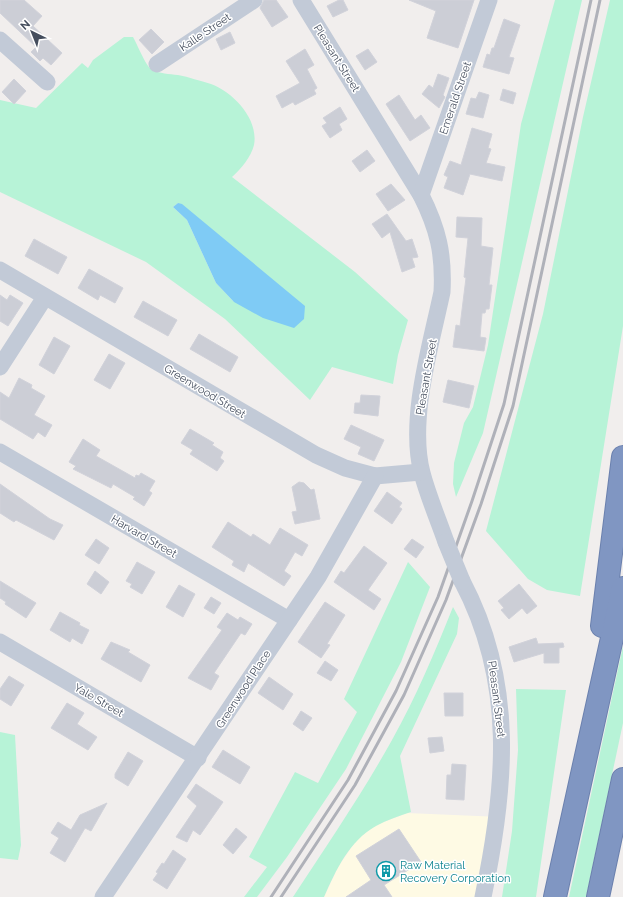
<svg xmlns="http://www.w3.org/2000/svg" width="623" height="897" font-family="Raleway,sans-serif">
<rect width="100%" height="100%" fill="#f1eeed"/>
<!-- commercial -->
<path fill="#fefae4" d="M407,813L501,817L485,897H324L338,867L357,839L376,825Z"/>
<!-- green -->
<g fill="#b7f3d7" fill-rule="evenodd">
<path d="M555,0H582L483,433L456,497L453,484L454,463L464,423L473,407L488,345L521,124Z"/>
<path d="M610,0H623V326L580,596L547,590L528,579L486,531L543,314L583,117Z"/>
<path d="M124,37H133C137,44 146,66 151,69C160,74 169,74 178,75C189,77 200,81 211,84C233,92 259,119 254,145C251,157 241,169 232,177L355,272L408,320L398,355L393,384L332,367L310,400L225,319L146,262L0,192V100L36,108L82,63L88,68L93,60ZM178,203L234,302L216,283L187,220L173,207Z"/>
<path d="M408,562L430,587L401,662L346,769L287,857L257,897H244L267,867L249,857L295,772L318,783L357,712L344,699Z"/>
<path d="M453,607L459,618L457,634L400,756L411,812C399,816 387,820 376,826C349,841 336,870 324,897H293C327,845 362,794 392,740C416,697 435,652 453,607Z"/>
<path d="M623,646V723L586,897H569Z"/>
<path d="M516,689L566,690L536,897H502L512,831L518,750Z"/>
<path d="M0,732L15,735L21,845L18,860L0,858Z"/>
</g>
<!-- water -->
<path fill="#7fcbf5" d="M178,203L182,204L305,306L304,319L294,328L263,318L234,302L216,283L187,220L173,207Z"/>
<!-- building -->
<g fill="#ccced6" stroke="#d1d2da">
<path d="M0,0H24L42,16L33,26L62,53L51,65L43,58L40,61L31,52L36,47L0,13Z"/>
<path d="M264,0H276L288,17L272,27L260,8Z"/>
<path d="M339,0H343L348,10L333,17L327,6Z"/>
<path d="M409,0H474L458,48L427,38L436,11Z"/>
<path d="M504,19L520,25L509,57L514,58L509,74L483,67L487,54L490,55L492,48H494Z"/>
<path d="M151,29L164,42L152,54L139,40Z"/>
<path d="M230,32L235,43L221,50L216,39Z"/>
<path d="M305,49L314,65L307,69L317,88L314,90L316,94L295,105L293,102L282,108L276,96L300,83L286,61Z"/>
<path d="M368,49L377,62L365,70L356,56Z"/>
<path d="M438,74L449,78L443,95L445,97L439,108L422,94L429,85L433,88Z"/>
<path d="M14,79L26,91L14,104L2,92Z"/>
<path d="M503,89L516,93L513,104L500,100Z"/>
<path d="M479,92L489,95L483,118L466,114L471,98L476,99Z"/>
<path d="M399,95L415,120L421,115L430,128L410,141L386,104Z"/>
<path d="M340,107L347,119L339,124L342,130L330,138L322,126L327,123L323,118Z"/>
<path d="M472,128L492,134L488,148L491,149L486,163L505,167L502,181L470,174L463,195L444,188L448,177L444,175L450,161L461,165Z"/>
<path d="M367,150L375,161L360,172L352,161Z"/>
<path d="M391,184L405,200L388,211L376,194Z"/>
<path d="M387,214L406,241L412,239L418,257L412,258L415,267L402,272L390,232L382,238L372,224Z"/>
<path d="M457,217L482,218L481,246L493,248L489,285H492L489,309H486L485,313H482L480,337L486,338L484,351L453,347L456,325L460,326L466,278L464,277L468,238L456,237Z"/>
<path d="M34,239L67,257L58,274L25,256Z"/>
<path d="M89,269L123,288L115,303L100,295L98,300L78,288Z"/>
<path d="M0,295L7,300L10,295L23,303L8,326L0,321Z"/>
<path d="M143,301L177,320L168,336L134,317Z"/>
<path d="M199,334L238,357L230,372L190,349Z"/>
<path d="M54,337L70,346L54,374L39,365Z"/>
<path d="M109,354L125,363L110,389L94,380Z"/>
<path d="M19,378L32,385L31,388L45,396L34,415L52,425L45,437L38,432L33,439L0,419V392L9,398Z"/>
<path d="M448,380L474,386L469,408L443,402Z"/>
<path d="M361,395L380,396L378,416L354,413L355,403H360Z"/>
<path d="M351,425L384,440L374,461L358,454L361,447L344,439Z"/>
<path d="M190,429L214,443L212,445L223,452L220,458L224,461L217,471L190,454L193,450L181,443Z"/>
<path d="M83,439L100,450L96,456L135,478L136,475L139,476L141,473L155,481L149,491L152,493L144,506L133,499L135,497L113,484L111,488L73,469L76,466L69,462Z"/>
<path d="M299,482L304,483L311,490L314,489L320,519L295,524L292,512L297,511L292,487Z"/>
<path d="M0,484L50,519L63,525L54,540L16,520L14,522L0,513Z"/>
<path d="M387,492L402,503L399,507L402,509L392,524L374,511Z"/>
<path d="M228,522L251,537L253,534L270,545L280,528L308,545L302,556L295,552L284,571L291,576L284,586L248,563L244,572L232,565L234,561L212,547Z"/>
<path d="M96,539L109,548L99,564L85,555Z"/>
<path d="M412,539L424,547L416,558L404,549Z"/>
<path d="M364,546L387,563L368,590L381,599L374,610L334,582L341,571L344,573Z"/>
<path d="M137,562L155,572L142,594L130,587L132,584L126,581Z"/>
<path d="M95,571L109,582L101,594L87,584Z"/>
<path d="M0,581L36,603L26,618L5,604L6,602L0,598Z"/>
<path d="M519,584L537,606L527,614L522,608L509,619L501,610L504,608L498,601Z"/>
<path d="M179,585L195,594L183,617L166,607Z"/>
<path d="M211,597L221,603L214,614L204,608Z"/>
<path d="M325,602L345,615L327,644L330,645L321,658L298,642Z"/>
<path d="M60,612L80,623L79,625L89,630L82,644L72,638L70,642L50,630Z"/>
<path d="M227,613L238,620L240,617L252,624L245,635L241,633L214,673L219,676L211,690L188,678L222,630L217,627Z"/>
<path d="M536,638L538,644L563,643L564,647L559,648V663H544V653L514,662L509,647Z"/>
<path d="M111,642L130,650L128,652L150,665L141,682L101,659Z"/>
<path d="M325,661L338,670L331,681L317,673Z"/>
<path d="M9,676L24,685L11,706L0,699V689Z"/>
<path d="M269,677L293,694L283,710L258,693Z"/>
<path d="M444,693H463V716H445Z"/>
<path d="M67,703L84,713L77,724L97,737L88,750L51,728Z"/>
<path d="M301,711L312,718L303,731L293,724Z"/>
<path d="M442,737L444,751L430,753L428,738Z"/>
<path d="M223,750L250,767L240,784L212,767Z"/>
<path d="M128,752L143,761L128,786L115,778V774Z"/>
<path d="M452,764L466,765L464,800L446,799L447,775H451Z"/>
<path d="M196,784L223,802L200,835L193,830L187,842L176,837L197,806L187,797Z"/>
<path d="M107,803L91,831L85,828L65,862L50,853L59,838L51,833L58,822L71,830L80,815Z"/>
<path d="M236,828L247,837L233,854L223,845Z"/>
<path d="M399,829L421,862L384,885L392,897H346L371,880L356,856Z"/>
<path d="M173,850L186,859L167,889L153,880L158,873L156,872L162,863L164,864Z"/>
</g>
<g fill="none" stroke-linecap="round" stroke-linejoin="round">
<defs>
<g id="highway">
<path d="M602,626L623,457"/>
<path d="M555,897L623,588"/>
<path d="M598,897L623,779"/>
</g>
</defs>
<!-- highway casing -->
<use href="#highway" stroke="#6b81ae" stroke-width="24"/>
<!-- minor -->
<g stroke="#c2cad7" stroke-width="17">
<path d="M301,0L421,195C438,229 444,254 442,292C431,345 408,419 422,473C428,496 438,519 446,542"/>
<path d="M0,40L47,82"/>
<path d="M157,64L254,0"/>
<path d="M421,195L489,0"/>
<path d="M0,270L316,455L345,468L375,476L421,472"/>
<path d="M0,367L45,297"/>
<path d="M0,452L289,620"/>
<path d="M462,581C516,683 506,788 483,897"/>
<path d="M0,642L198,758"/>
<path d="M103,897L318,577L375,476"/>
</g>
<!-- highway -->
<use href="#highway" stroke="#8096c2" stroke-width="22"/>
<!-- rail -->
<g stroke="#afb1b9" stroke-width="3">
<path d="M271,897L348,780L396,691L438,597L472,501L504,404L591,0"/>
<path d="M281,897L355,785L404,695L446,600L481,504L513,406L600,0"/>
</g>
<!-- minor-bridge -->
<path stroke="#c2cad7" stroke-width="17" d="M446,542L462,581"/>
</g>
<!-- icons -->
<defs>
<symbol id="building-ring" viewBox="-11 -11 22 22"><circle r="9.5" fill="#fff" stroke="#0f9aa8" stroke-width="1.5"/><path d="M-4-6H4V6H1V3H-1V6H-4ZM-2.5-4.3h1.7v1.8h-1.7ZM.8-4.3h1.7v1.8H.8ZM-2.5-1h1.7V.8h-1.7ZM.8-1h1.7V.8H.8Z" fill="#0f9aa8"/></symbol>
</defs>
<g fill-rule="evenodd">
<use href="#building-ring" x="375" y="860" width="22" height="22"/>
</g>
<g text-anchor="middle" stroke-width="3" stroke-linejoin="round" paint-order="stroke">
<!-- street labels -->
<g font-size="11" fill="#444d5d" stroke="#fff">
<text transform="translate(205 32) rotate(-34)" y="4">Kalle Street</text>
<text transform="translate(337 58) rotate(58)" y="4">Pleasant Street</text>
<text transform="translate(455 98) rotate(-71)" y="4">Emerald Street</text>
<text transform="translate(426 377) rotate(-80)" y="4">Pleasant Street</text>
<text transform="translate(205 391) rotate(31)" y="4">Greenwood Street</text>
<text transform="translate(144 536) rotate(30)" y="4">Harvard Street</text>
<text transform="translate(243 689) rotate(-57)" y="4">Greenwood Place</text>
<text transform="translate(497 699) rotate(83)" y="4">Pleasant Street</text>
<text transform="translate(99 700) rotate(30)" y="4">Yale Street</text>
</g>
<!-- culture labels -->
<g font-size="11" fill="#0d838f" stroke="#fff" text-anchor="start">
<text x="400" y="869">Raw Material<tspan x="400" dy="13">Recovery Corporation</tspan></text>
</g>
</g>
<!-- north arrow -->
<g transform="translate(32 32) rotate(317)" stroke="#ffffff" stroke-width="3" paint-order="stroke">
<path d="M0-3L7 15L0 10L-7 15Z" fill="#444d5d"/>
<text y="-6" font-size="11" font-weight="bold" text-anchor="middle" fill="#444d5d">N</text>
</g>
</svg>
